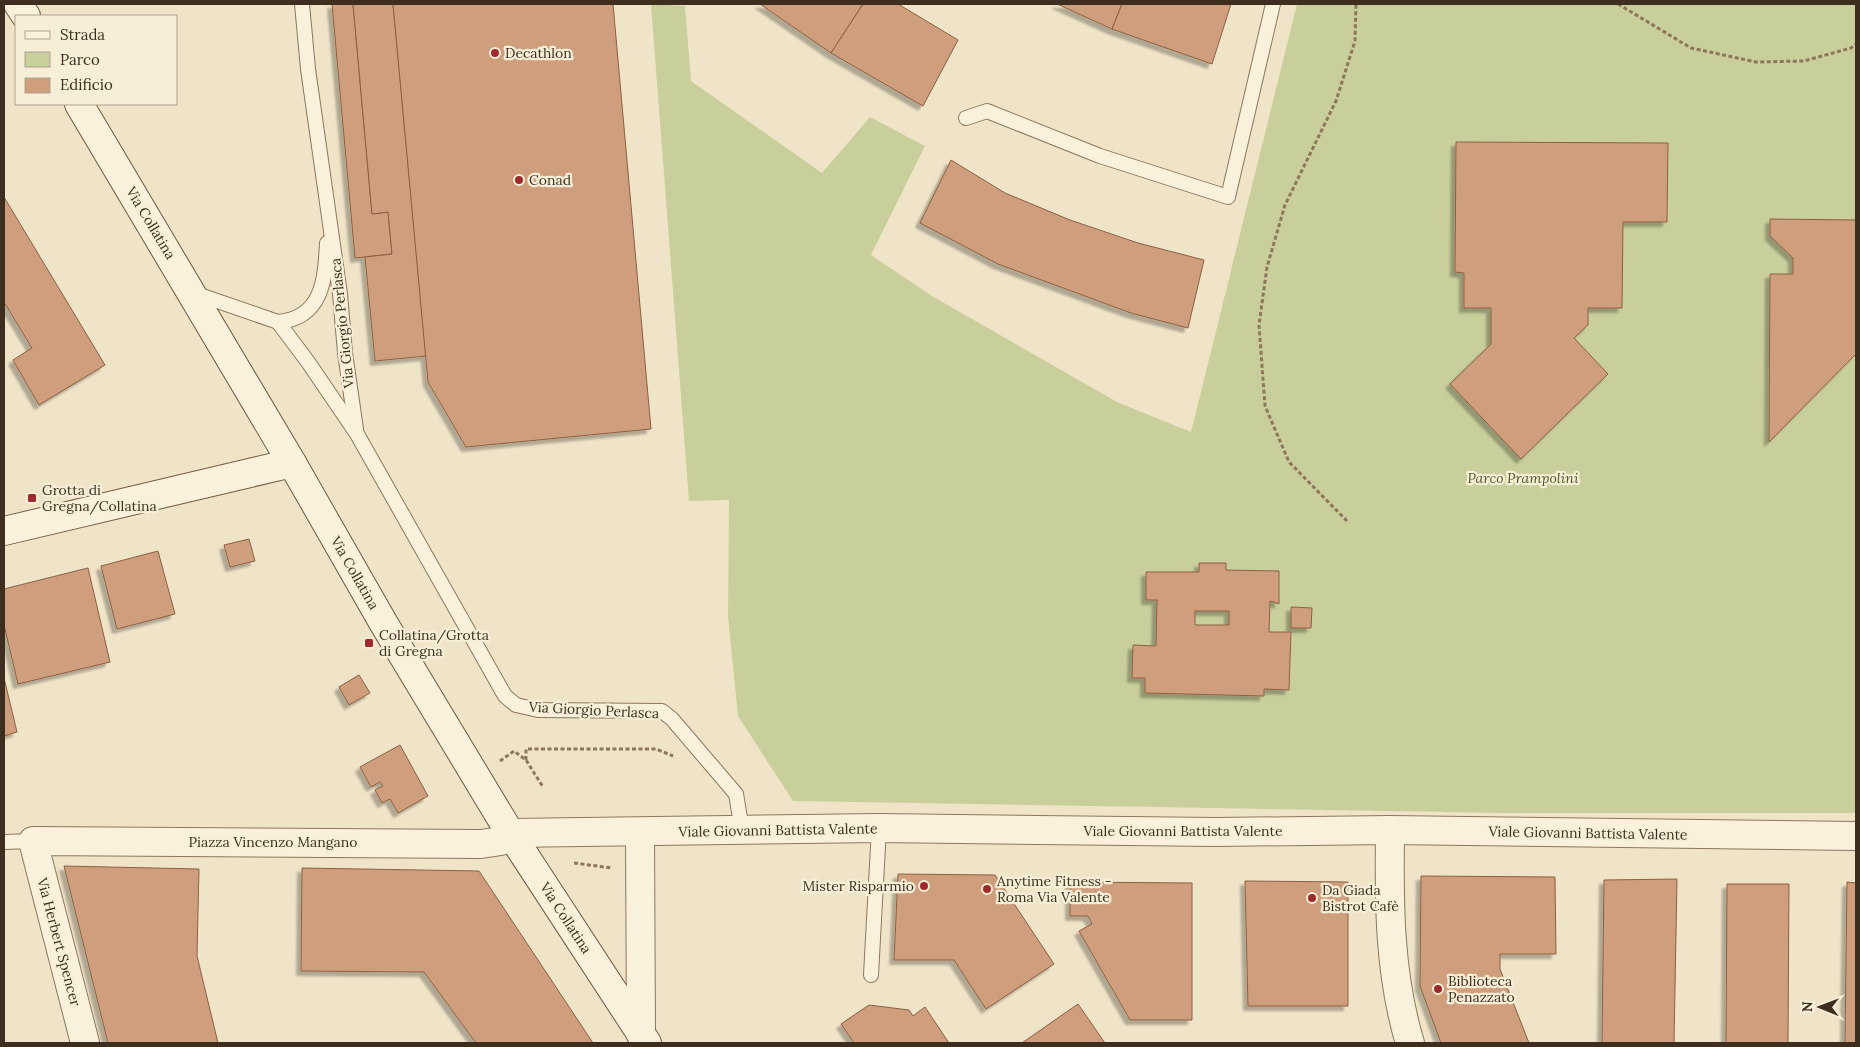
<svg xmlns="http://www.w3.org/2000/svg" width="1860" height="1047" font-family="Lora,serif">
<defs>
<filter id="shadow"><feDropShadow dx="-4.5" dy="4.5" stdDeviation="1" flood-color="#0004"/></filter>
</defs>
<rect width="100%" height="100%" fill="#f0e4c8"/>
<!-- green -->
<path fill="#c9cf9b" d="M651,4L685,6L691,81L822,173L870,117L925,146L871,255L932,296L1117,402L1191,432L1297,4H1856V813H1502L793,801L738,716L728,617L729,500L689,501Z"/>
<!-- building -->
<g fill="#cf9f7d" stroke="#8d5f41" fill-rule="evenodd" filter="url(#shadow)">
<path d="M332,4H353L372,214L388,212L392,254L355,258Z"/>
<path d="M353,4H393L426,356L375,361L365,257L392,254L388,212L372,214Z"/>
<path d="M393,4H613L651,429L466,447L428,382Z"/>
<path d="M760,4H863L831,53Z"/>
<path d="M863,4H898L958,40L923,106L831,53Z"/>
<path d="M1057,4H1122L1112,29Z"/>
<path d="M1122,4H1231L1212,64L1112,29Z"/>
<path d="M1456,142L1668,143L1667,222H1623L1622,308H1588V325L1574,338L1608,374L1521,459L1450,384L1491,344V308H1464V273L1455,272Z"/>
<path d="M951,160L1005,193L1070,220L1138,243L1204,260L1188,328L1131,313L998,264L920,223Z"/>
<path d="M4,197L105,365L39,405L13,360L32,348L4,302Z"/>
<path d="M1770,219L1856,220V354L1769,442L1770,274H1793V258L1770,236Z"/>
<path d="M249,539L255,561L230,567L224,545Z"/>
<path d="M158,551L175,614L117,629L101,566Z"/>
<path d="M1199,563H1226V570L1279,571V604L1270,601L1269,632H1291L1289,690L1264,689V696L1145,693V678H1132L1133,645L1156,646L1157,600H1146V572H1199ZM1195,611H1229V625H1195Z"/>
<path d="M88,568L110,662L18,684L4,625V589Z"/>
<path d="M1291,607L1312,608L1311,628H1291Z"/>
<path d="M359,675L370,693L349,705L339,687Z"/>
<path d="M4,678L17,732L4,736Z"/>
<path d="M400,745L428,796L398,813L390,799L382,803L375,790L383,786L380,782L371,787L360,767Z"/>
<path d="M64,866L199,869L197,956L218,1043H108Z"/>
<path d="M302,868L479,871L593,1043H476L424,972L301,971Z"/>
<path d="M898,874L995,875L1054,964L986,1009L954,960H894Z"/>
<path d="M1421,876L1555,877L1556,954H1500V969L1529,1043H1441L1420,986Z"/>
<path d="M1677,879L1674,1043H1602L1604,880Z"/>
<path d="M1245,881L1348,882V1006H1248Z"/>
<path d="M1070,882L1192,883V1020H1130L1079,931L1092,924L1088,916H1070Z"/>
<path d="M1847,882L1856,883V1043H1845Z"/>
<path d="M1727,884H1789L1788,1043H1726Z"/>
<path d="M1078,1004L1105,1043H1022Z"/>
<path d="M869,1005L909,1010L913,1016L925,1007L949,1043H854L841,1024Z"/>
</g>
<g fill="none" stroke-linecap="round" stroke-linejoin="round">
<defs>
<g id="lane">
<path d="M302,4L308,69L340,294L345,353L356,429"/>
<path d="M966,118L987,111L1100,156L1228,197L1273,4"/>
<path d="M194,293L278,322C323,318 325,279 327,243"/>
<path d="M278,322L308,362L357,434L505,696L516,705L538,710L662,711L672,719L736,794L742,830"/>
<path d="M4,842L33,841"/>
<path d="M871,975L879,828"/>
</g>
<g id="street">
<path d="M1390,830C1389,903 1389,974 1410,1043"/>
<path d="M640,833L641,1035"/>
<path d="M85,1043L33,841L481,844L501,841L510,833L879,828L1216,832L1390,830L1856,836"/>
</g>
<g id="secondary">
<path d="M18,4L26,16"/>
<path d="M79,104L292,463L384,624L510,833L647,1043"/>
<path d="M4,531L292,463"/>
</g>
</defs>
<!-- lane casing -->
<use href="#lane" stroke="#8d765c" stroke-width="16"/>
<!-- street casing -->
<use href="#street" stroke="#8d765c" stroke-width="30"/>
<!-- secondary casing -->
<use href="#secondary" stroke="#6f573f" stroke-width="30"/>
<!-- path -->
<g stroke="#8d765c" stroke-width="3" stroke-dasharray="4 2.5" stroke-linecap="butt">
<path d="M1618,4L1691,48L1756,62L1804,61L1851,48L1856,44"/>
<path d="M1347,521L1289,462L1265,406L1259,325L1267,267L1285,205L1336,101L1355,41L1356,4"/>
<path d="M526,760V749H656L673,756"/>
<path d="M500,761L514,751L526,760L543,787"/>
<path d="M574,863L612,868"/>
</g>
<!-- lane -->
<use href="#lane" stroke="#faf1dc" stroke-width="14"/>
<!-- street -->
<use href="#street" stroke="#faf1dc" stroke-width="28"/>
<!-- secondary -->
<use href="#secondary" stroke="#faf1dc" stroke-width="28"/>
</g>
<!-- markers -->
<g fill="#9e2a2b" stroke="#f7eed8" stroke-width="2">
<circle cx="495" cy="53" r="5"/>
<circle cx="519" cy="180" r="5"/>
<rect x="27" y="493" width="10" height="10" rx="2.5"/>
<rect x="364" y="638" width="10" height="10" rx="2.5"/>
<circle cx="924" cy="886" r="5"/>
<circle cx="987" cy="889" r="5"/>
<circle cx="1312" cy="898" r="5"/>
<circle cx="1438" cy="989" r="5"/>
</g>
<g text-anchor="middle" stroke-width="4.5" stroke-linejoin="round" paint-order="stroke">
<!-- poi labels -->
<g font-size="14" fill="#3d2e20" stroke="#f7eed8" text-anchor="start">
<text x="505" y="58">Decathlon</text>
<text x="529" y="185">Conad</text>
<text x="42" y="495">Grotta di<tspan x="42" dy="16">Gregna/Collatina</tspan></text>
<text x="379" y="640">Collatina/Grotta<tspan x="379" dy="16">di Gregna</tspan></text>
<text x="997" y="886">Anytime Fitness -<tspan x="997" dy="16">Roma Via Valente</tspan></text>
<text x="914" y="891" text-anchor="end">Mister Risparmio</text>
<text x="1322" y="895">Da Giada<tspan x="1322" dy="16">Bistrot Cafè</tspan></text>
<text x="1448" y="986">Biblioteca<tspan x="1448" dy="16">Penazzato</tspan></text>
</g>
<!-- street labels -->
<g font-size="14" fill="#3d2e20" stroke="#f7eed8">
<text transform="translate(151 223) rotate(59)" y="5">Via Collatina</text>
<text transform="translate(342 323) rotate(-96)" y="5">Via Giorgio Perlasca</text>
<text transform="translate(355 573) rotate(60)" y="5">Via Collatina</text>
<text transform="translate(594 710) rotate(3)" y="5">Via Giorgio Perlasca</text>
<text transform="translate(778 830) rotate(-1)" y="5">Viale Giovanni Battista Valente</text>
<text x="1183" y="836">Viale Giovanni Battista Valente</text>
<text transform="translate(1588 833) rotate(1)" y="5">Viale Giovanni Battista Valente</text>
<text x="273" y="847">Piazza Vincenzo Mangano</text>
<text transform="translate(566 918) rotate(57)" y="5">Via Collatina</text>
<text transform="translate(59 942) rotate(75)" y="5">Via Herbert Spencer</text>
</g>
<!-- park labels -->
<g font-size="14" font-style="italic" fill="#4d5a26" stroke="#f7eed8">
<text x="1523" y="483">Parco Prampolini</text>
</g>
</g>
<!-- border -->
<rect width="1860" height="1047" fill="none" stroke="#3d2e20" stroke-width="10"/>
<!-- legend -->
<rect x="15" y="15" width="162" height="90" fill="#f7eed8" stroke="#ada18e"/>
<rect x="25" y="31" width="25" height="8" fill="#faf1dc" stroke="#ada18e"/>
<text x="60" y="40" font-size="15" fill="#3d2e20">Strada</text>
<rect x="25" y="52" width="25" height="15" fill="#c9cf9b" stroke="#ada18e"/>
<text x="60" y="65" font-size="15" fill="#3d2e20">Parco</text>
<rect x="25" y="78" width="25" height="15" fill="#cf9f7d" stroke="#ada18e"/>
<text x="60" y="90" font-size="15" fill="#3d2e20">Edificio</text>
<!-- north arrow -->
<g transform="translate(1820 1007) rotate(271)" stroke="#f7eed8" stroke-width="4" paint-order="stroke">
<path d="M0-4L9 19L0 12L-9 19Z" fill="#3d2e20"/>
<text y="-8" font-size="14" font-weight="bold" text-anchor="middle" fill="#3d2e20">N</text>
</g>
</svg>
